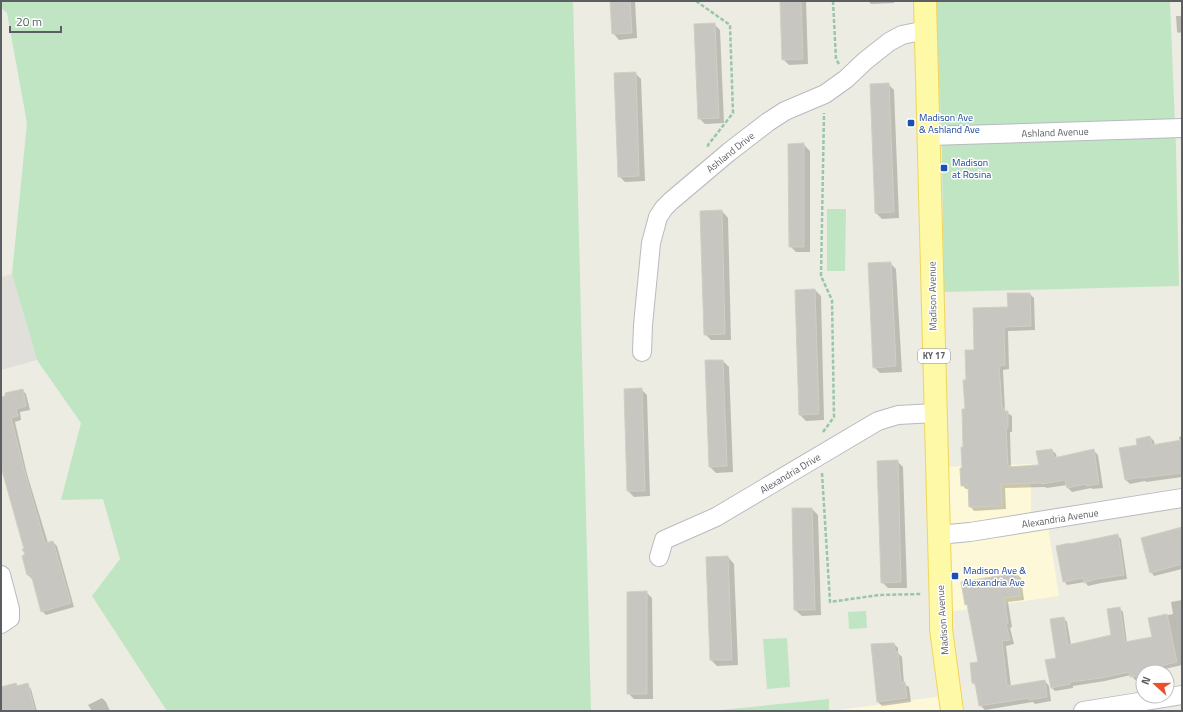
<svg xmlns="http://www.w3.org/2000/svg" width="1183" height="712" font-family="'Titillium Web',sans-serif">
<rect width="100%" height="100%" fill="#edece2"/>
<!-- commercial -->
<g fill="#fdf8d7">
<path d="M1031,464V522L1047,520L1059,596L941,613L936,467Z"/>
<path d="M950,695L952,711H832Z"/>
</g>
<!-- industrial -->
<path fill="#e1dfda" d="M12,274L37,360L1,370V277Z"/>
<!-- green -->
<g fill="#bfe5c3">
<path d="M1,1H573L591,711H167L92,596L120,559L103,499L61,500L81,423L37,360L12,274L27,123L7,13L1,8Z"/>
<path d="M941,1H1170L1176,150L1179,286L944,292L942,155L936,2Z"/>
<path d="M827,209H846L845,271H827Z"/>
<path d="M866,611L867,628L849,629L848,612Z"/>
<path d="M787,638L790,687L767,689L763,639Z"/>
<path d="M829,699V711H712Z"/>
</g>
<!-- shadow -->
<g fill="#0003">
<path d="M611,1H635L637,38L619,40L613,33Z"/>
<path d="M781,1H806L808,64L789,65L783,59Z"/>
<path d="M868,1H894V3L871,4Z"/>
<path d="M1176,16H1182V32L1178,33L1177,31Z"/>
<path d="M714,24L720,30L724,123L705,124L699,118Z"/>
<path d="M635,73L641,79L645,181L625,182L619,176Z"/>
<path d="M888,84L894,90L899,218L882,219L876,213Z"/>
<path d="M803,144L810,151V252H796L790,246Z"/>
<path d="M722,211L728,218L731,340H711L705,334Z"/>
<path d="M890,263L896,269L902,372L880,373L874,367Z"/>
<path d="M815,290L821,296L824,420L806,421L800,415Z"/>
<path d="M1030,294L1034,298L1035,330L1008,331L1009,369L1003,370L1005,411L1012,416V432H1010L1011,467L1040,466L1052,450L1056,454L1057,458L1094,451L1098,455L1103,488L1092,489L1091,488L1072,492L1068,488L1067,485L1047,488L1045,487L1005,488L1006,509L974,511L970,506V489H966L962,485L967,381L975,351L1009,308Z"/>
<path d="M723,361L729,367L733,472L716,473L710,467Z"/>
<path d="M641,389L647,395L650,496L634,497L628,491Z"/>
<path d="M22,390L26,394L30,410L20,412L21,420L15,422L27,474L48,543L53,542L57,546L74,607L46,615L42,611L32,579L28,575L23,556L26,555L25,549L2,470H1V398Z"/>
<path d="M1182,436V477L1146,482L1145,481L1130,484L1126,480L1120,449L1138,445L1150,437L1154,441L1155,446L1180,442L1179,437Z"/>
<path d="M897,461L903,467L907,588H888L882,582Z"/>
<path d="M812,509L818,515L821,615L802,616L795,610Z"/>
<path d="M1182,528V569L1154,576L1151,572Z"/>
<path d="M1117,535L1121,539L1127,579L1101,583L1088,586L1085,582L1067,585L1064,581Z"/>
<path d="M728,557L734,564L738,665L717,666L711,660L707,558Z"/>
<path d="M1016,574L1021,578L1024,600L1008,602L1012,627L1010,628L1014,644L1006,646L1011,687L1045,681L1049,686L1051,701L1035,704L1033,702L985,710L980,705L977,687L973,683L979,663L968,607L966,604Z"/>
<path d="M646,592L652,598L653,699H634L628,693Z"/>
<path d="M1182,600V665L1152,672H1143V679L1135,680L1131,675L1105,681L1073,686V688L1055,691L1051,687L1064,618L1067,622L1071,645L1112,636L1119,608L1123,612L1127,643L1153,637L1149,619L1173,614L1171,602Z"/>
<path d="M894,644L898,648V653L902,657L904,684L909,687L911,702L882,706L878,702L873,645Z"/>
<path d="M16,684L19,687L27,685L31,689L37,711H1V688Z"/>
<path d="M102,698L106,702L110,711H92L88,705Z"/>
</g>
<!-- building -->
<g fill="#c8c6c0" stroke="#d2cec1">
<path d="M610,1H630L632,33L612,34Z"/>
<path d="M780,1H801L803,59L782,60Z"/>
<path d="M715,23L719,118L698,119L694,24Z"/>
<path d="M636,72L639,176L618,177L614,73Z"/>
<path d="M889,83L894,212L875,213L870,84Z"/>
<path d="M804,143V247H789L788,144Z"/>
<path d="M722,210L725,334L704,335L700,211Z"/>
<path d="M891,262L896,366L873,368L868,263Z"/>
<path d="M815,289L819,414L799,415L795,290Z"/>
<path d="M1007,293H1030L1031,326L1004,327L1005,365L999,366L1002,407H1003L1004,411H1008V428H1006L1008,467L1039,465L1036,451L1052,449L1054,458L1094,449L1099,484L1086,486V484L1067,488L1065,480L1042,484L1041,483L1001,484L1002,506L969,507L968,485L961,486L960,468H962L961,447H963L962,409H965L963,380H966L965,350H974L973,308L1008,307Z"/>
<path d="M705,360H723L727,466L709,467Z"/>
<path d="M642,388L645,491H627L624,389Z"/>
<path d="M23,389L26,406L16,409L18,416L11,418L24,469L45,543L53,541L71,603L41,612L31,574L27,575L22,556L25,554L22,549H24L1,467V397L5,396V393Z"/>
<path d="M1150,436L1152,445L1182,440V473L1141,478V477L1125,480L1119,448L1137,445L1136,439Z"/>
<path d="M898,460L901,582L881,583L877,461Z"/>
<path d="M792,508H812L815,610H794Z"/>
<path d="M1182,527V564L1150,573L1141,538Z"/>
<path d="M1118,534L1124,575L1096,579L1084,583L1083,578L1063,582L1056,546L1070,543V544Z"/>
<path d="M728,556L732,660H710L706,557Z"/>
<path d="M1016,573L1020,596L1004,598L1008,623L1006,624L1010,640L1002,641L1007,685H1009V686L1045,680L1047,697L1029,700V698L979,706L975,683H972L970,663L978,662L967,604L965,605L961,582Z"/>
<path d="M647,591V694H627V592Z"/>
<path d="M1120,607L1125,642L1152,637L1148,618L1167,614L1177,662L1147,669L1148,672H1143V675L1130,677L1129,672L1101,678L1070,682V684L1051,688L1045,660L1056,658L1050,619L1064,617L1068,645L1111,635L1107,609Z"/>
<path d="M894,643L895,652H898L901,683L905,682L907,698L877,702L871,644Z"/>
<path d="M16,683L17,686L28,683L35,711H1V687Z"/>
</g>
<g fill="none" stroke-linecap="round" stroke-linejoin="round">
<defs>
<g id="minor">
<path d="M929,136L1182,128"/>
<path d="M642,352L643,325L651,243L658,217L664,208L671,201L729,152L768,122L785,111L825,94L846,79L865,61L889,42L902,35L926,30"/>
<path d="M938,535L970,532L1182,498"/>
<path d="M659,557L664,540L716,517L878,421L898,415L935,413"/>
<path d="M1,575L10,609V618L1,624"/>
<path d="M1083,711L1182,695"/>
</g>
<path id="major" d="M925,1L941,613V629L952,711"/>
</defs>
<!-- minor casing -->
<use href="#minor" stroke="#b8babf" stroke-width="20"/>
<!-- major casing -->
<use href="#major" stroke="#f0d559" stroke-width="24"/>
<!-- path -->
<g stroke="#98c6aa" stroke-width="2.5" stroke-dasharray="4 2" stroke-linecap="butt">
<path d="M696,1L730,25L733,113L708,145V147"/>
<path d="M833,1L836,59L839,64"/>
<path d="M823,432L834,417L832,300L821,276L824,113"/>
<path d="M822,473L830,602L879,595L921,594"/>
</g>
<!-- minor -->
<use href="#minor" stroke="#fff" stroke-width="18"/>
<!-- major -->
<use href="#major" stroke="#fef9a7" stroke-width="22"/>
</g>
<!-- markers -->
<g fill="#1a4fb4" stroke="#fff" stroke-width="1.5">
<rect x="907" y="119" width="8" height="8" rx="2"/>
<rect x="940" y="164" width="8" height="8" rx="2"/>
<rect x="951" y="572" width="8" height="8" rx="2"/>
</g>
<g text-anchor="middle" stroke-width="3" stroke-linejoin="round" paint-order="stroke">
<!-- shield labels -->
<rect fill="#fff" stroke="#8c8e92" stroke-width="1" x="918" y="349" width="32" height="14" rx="3"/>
<g font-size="9" font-weight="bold" fill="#5b5e63">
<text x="934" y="359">KY 17</text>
</g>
<!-- transit labels -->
<g font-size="10" fill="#164399" stroke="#fff" text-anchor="start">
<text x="919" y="121">Madison Ave<tspan x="919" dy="12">&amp; Ashland Ave</tspan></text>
<text x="952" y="166">Madison<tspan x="952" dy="12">at Rosina</tspan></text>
<text x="963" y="574">Madison Ave &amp;<tspan x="963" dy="12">Alexandria Ave</tspan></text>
</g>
<!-- street labels -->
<g font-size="10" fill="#5b5e63" stroke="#fff">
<text transform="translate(1055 132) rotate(-2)" y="4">Ashland Avenue</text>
<text transform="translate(730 152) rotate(-39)" y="4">Ashland Drive</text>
<text transform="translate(932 296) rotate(-91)" y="4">Madison Avenue</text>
<text transform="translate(790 473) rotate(-31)" y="4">Alexandria Drive</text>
<text transform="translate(1060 518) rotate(-9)" y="4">Alexandria Avenue</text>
<text transform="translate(942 620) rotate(-94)" y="4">Madison Avenue</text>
</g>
</g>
<!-- border -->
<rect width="1183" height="712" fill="none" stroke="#5b5e63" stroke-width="4"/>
<!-- north arrow -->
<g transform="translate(1155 684) rotate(291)"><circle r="19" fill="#ffffff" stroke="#bdbfc1"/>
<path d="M0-3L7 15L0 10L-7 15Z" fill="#e8502e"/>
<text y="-6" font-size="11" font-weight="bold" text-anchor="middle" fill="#5b5e63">N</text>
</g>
<!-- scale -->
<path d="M10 26v6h51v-6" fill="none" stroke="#5b5e63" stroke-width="2"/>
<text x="16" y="26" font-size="12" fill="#5b5e63" stroke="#ffffff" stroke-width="3" paint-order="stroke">20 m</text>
</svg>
